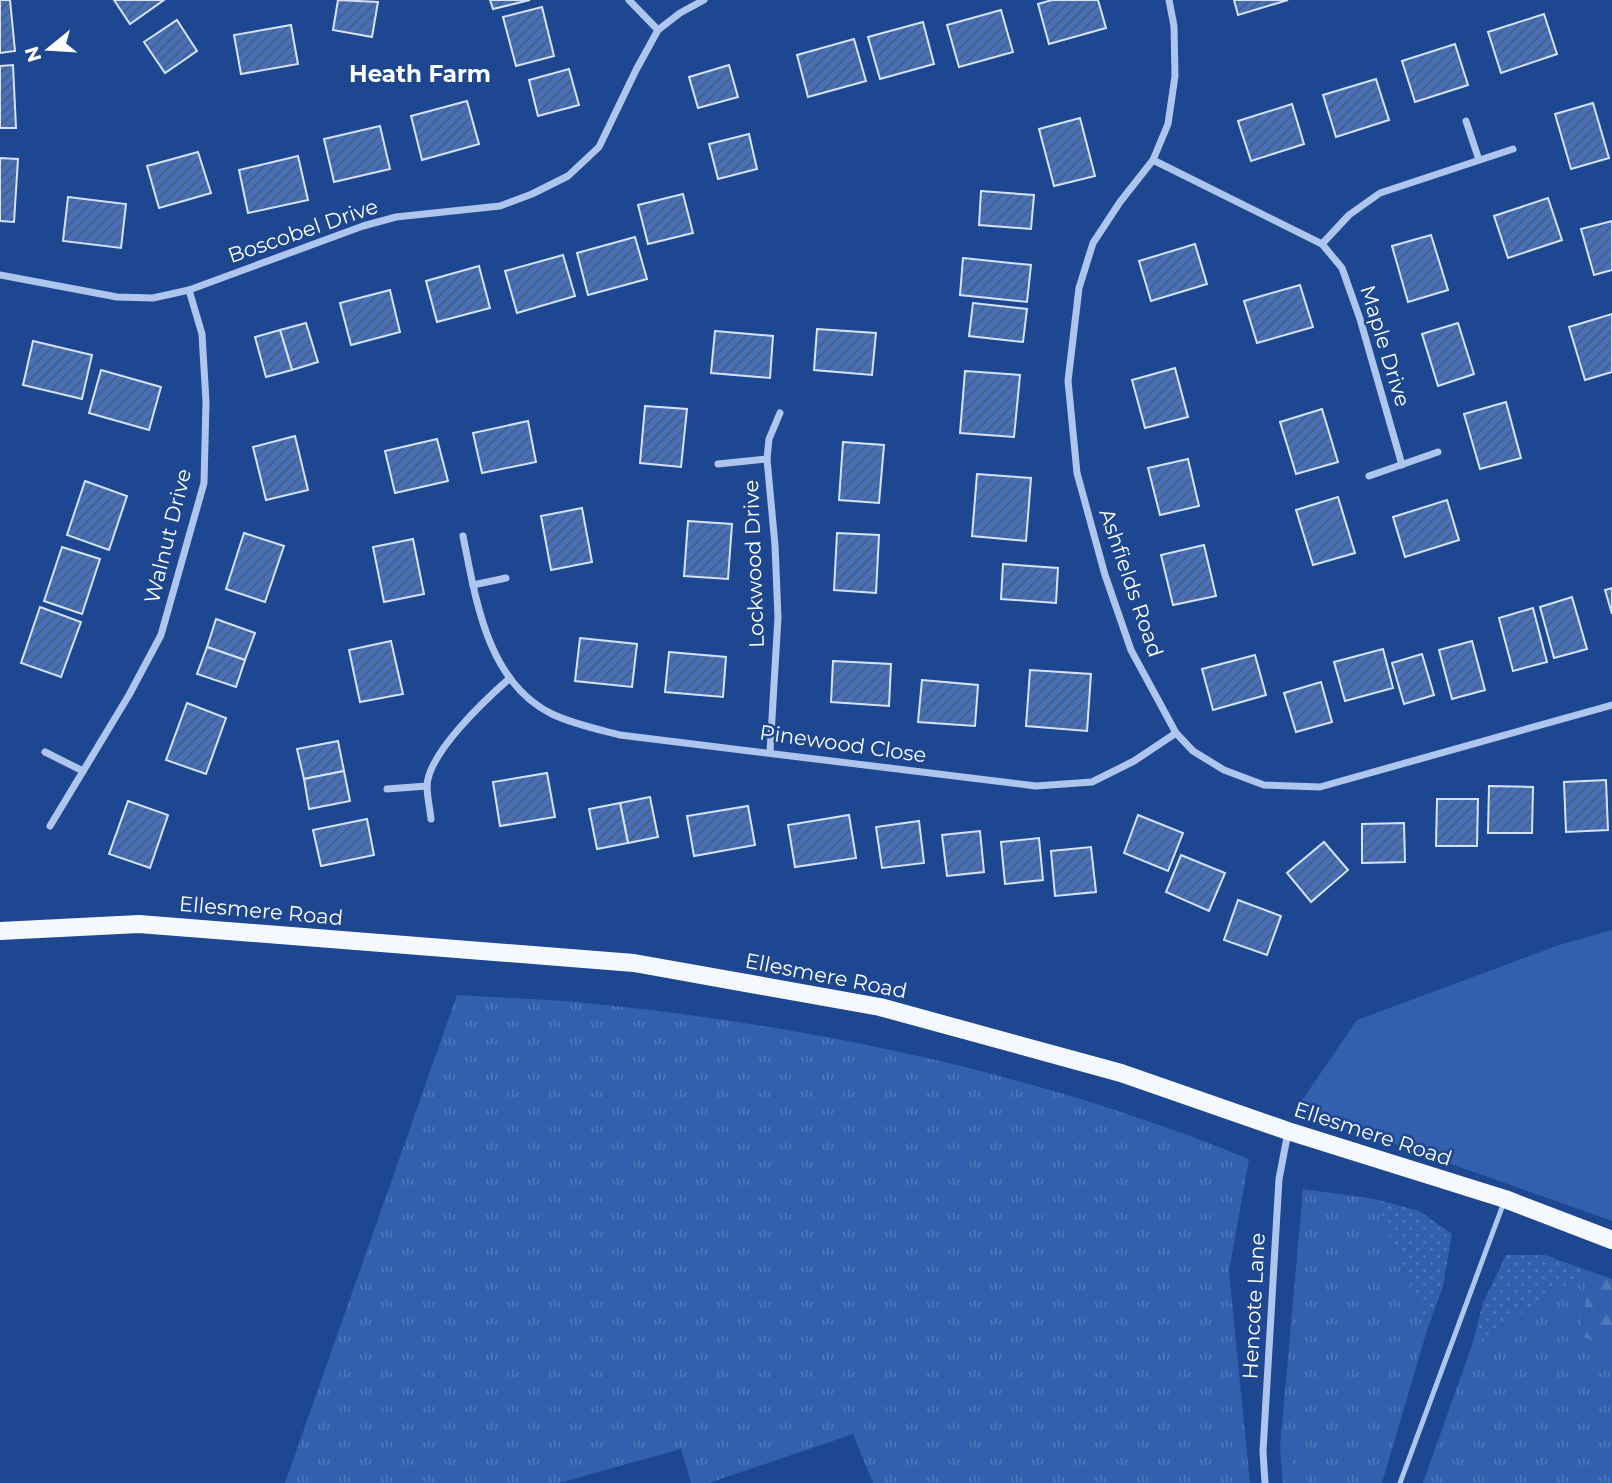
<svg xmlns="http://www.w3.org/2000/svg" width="1612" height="1483" font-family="Montserrat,sans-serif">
<defs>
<pattern id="grass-tufts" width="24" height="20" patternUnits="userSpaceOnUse" patternTransform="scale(1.75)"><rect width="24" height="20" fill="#325fae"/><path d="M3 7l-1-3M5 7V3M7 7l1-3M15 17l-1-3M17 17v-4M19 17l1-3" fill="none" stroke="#5177ba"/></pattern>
<pattern id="forest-firs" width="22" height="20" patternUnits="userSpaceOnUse" patternTransform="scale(1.75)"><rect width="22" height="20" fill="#325fae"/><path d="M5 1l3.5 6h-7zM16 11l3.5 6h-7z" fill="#5177ba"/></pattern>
<pattern id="garden-dots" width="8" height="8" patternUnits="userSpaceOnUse" patternTransform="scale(1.75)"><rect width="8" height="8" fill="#325fae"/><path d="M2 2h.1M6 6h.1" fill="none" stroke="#5177ba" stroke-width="1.8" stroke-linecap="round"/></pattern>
<pattern id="building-hatch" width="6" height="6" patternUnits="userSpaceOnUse" patternTransform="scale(1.75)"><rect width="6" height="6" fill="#4770b8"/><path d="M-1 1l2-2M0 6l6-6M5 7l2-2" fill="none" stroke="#4a5c7d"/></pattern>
</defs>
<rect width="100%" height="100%" fill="#1e4791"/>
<!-- grass -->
<g fill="url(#grass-tufts)">
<path d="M457,995C503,998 549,999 595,1004C815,1026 1044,1075 1249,1159L1229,1271L1250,1483H873L853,1434L709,1483H691L681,1449L559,1483H285Z"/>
<path d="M1303,1189L1375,1199L1428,1327L1382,1483H1309L1280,1447Z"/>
<path d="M1589,1271L1581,1336L1612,1350V1483H1423L1472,1345Z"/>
</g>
<!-- forest -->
<g fill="url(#forest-firs)">
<path d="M1589,1271L1612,1279V1350L1581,1336Z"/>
<path d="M1280,1447L1309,1483H1283Z"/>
</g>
<!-- park -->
<path fill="#325fae" d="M1612,930V1221L1296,1109L1357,1020L1559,945Z"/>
<!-- garden -->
<g fill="url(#garden-dots)">
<path d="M1375,1199L1419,1211L1452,1234L1443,1286L1428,1327Z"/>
<path d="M1506,1255H1545L1589,1271L1472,1345L1483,1303Z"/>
</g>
<!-- building -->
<g fill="url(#building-hatch)" stroke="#d4e2fa" stroke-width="2">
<path d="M0,0H10L15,51L0,53Z"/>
<path d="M114,0H164L130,24Z"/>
<path d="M338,0L378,2L372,37L333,30Z"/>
<path d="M490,0H530L493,9Z"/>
<path d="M1052,0H1098L1106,28L1049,44L1038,4Z"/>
<path d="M1234,0H1288L1238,15Z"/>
<path d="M542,7L554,56L516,66L503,17Z"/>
<path d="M1001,10L1013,52L959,67L947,25Z"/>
<path d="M1544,14L1557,54L1501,73L1488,32Z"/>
<path d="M177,20L197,51L165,73L144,42Z"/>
<path d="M923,22L934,64L880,79L868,37Z"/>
<path d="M291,25L298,64L241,74L234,35Z"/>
<path d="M854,39L866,81L808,97L797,55Z"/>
<path d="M1455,44L1468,85L1415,102L1402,61Z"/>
<path d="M13,65L16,128H0V66Z"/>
<path d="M729,65L738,97L698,108L689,77Z"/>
<path d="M569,69L579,105L538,116L529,80Z"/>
<path d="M1376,79L1389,120L1336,137L1323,95Z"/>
<path d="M467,101L479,144L422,160L411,116Z"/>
<path d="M1593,103L1609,158L1571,169L1555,114Z"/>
<path d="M1292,104L1304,144L1251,161L1238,121Z"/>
<path d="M1080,118L1095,176L1054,186L1039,129Z"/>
<path d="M380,126L390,169L334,182L324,139Z"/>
<path d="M749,134L757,169L718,179L709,144Z"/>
<path d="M198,152L211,193L159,208L147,166Z"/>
<path d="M298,156L308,200L248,213L239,170Z"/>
<path d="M0,158L18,159L14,222L0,221Z"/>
<path d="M981,191L1034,195L1031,229L979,225Z"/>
<path d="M683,194L693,233L648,244L638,205Z"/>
<path d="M68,197L126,204L121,248L63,241Z"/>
<path d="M1548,198L1562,240L1508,258L1494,216Z"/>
<path d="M1612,221V270L1594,275L1581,229Z"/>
<path d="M1431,235L1448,290L1408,302L1392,246Z"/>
<path d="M635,237L647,279L588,295L577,253Z"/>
<path d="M1195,244L1207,284L1151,301L1139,261Z"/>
<path d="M563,255L575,296L517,313L505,271Z"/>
<path d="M963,258L1031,265L1027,302L960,295Z"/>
<path d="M479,266L490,308L437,322L426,281Z"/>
<path d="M1300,285L1313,327L1257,343L1244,301Z"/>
<path d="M390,290L400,332L351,345L340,303Z"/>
<path d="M973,303L1027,309L1023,342L969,336Z"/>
<path d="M1612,314V372L1585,380L1569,327Z"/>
<path d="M306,323L318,362L292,370L280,330Z"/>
<path d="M1458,323L1474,374L1438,386L1422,334Z"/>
<path d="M817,329L876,333L872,375L814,370Z"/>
<path d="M280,330L292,370L266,377L255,337Z"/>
<path d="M715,331L773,336L770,378L711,373Z"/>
<path d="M33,341L92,355L82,399L23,385Z"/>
<path d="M1175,368L1188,417L1145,428L1132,380Z"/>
<path d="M101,370L161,387L149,430L89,413Z"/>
<path d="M965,371L1020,375L1014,437L960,433Z"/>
<path d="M1506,402L1521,458L1480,469L1464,414Z"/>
<path d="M645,406L687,409L681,467L640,463Z"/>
<path d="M1322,409L1338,462L1296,474L1280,422Z"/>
<path d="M528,421L536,462L482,473L473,433Z"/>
<path d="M295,436L308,490L266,500L253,447Z"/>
<path d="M437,439L448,481L395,493L385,451Z"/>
<path d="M843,442L884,445L879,503L839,500Z"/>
<path d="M1188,459L1199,506L1160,515L1148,468Z"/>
<path d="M977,474L1031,478L1026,541L972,536Z"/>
<path d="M85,481L127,496L109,550L67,535Z"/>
<path d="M1338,497L1355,553L1313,565L1296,510Z"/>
<path d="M1447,500L1459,540L1405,557L1393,517Z"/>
<path d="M582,508L592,562L551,570L541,516Z"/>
<path d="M688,521L732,524L728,579L684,576Z"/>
<path d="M244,533L284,546L265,602L226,589Z"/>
<path d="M837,533L879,535L876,593L834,590Z"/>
<path d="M413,539L424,594L384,602L373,547Z"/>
<path d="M1204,545L1216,596L1173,605L1161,555Z"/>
<path d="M62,547L100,559L82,614L44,601Z"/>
<path d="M1003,564L1058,568L1056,603L1001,599Z"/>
<path d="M1612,588V614L1605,590Z"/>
<path d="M1572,597L1587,649L1554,658L1540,607Z"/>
<path d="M40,607L81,622L61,677L21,663Z"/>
<path d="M1533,608L1547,662L1513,671L1499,618Z"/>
<path d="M216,619L255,633L245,660L207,647Z"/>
<path d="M580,638L637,644L632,687L575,681Z"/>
<path d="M391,641L403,694L360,702L349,650Z"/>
<path d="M1472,641L1485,690L1452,699L1439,650Z"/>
<path d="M207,647L245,660L236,687L197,674Z"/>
<path d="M1383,649L1393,688L1345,701L1334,662Z"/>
<path d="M669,652L726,657L723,697L665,692Z"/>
<path d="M1422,654L1434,695L1404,704L1392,663Z"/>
<path d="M1255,655L1266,695L1213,710L1202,669Z"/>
<path d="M833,661L891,664L889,706L831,702Z"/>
<path d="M1030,670L1091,674L1087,731L1026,726Z"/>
<path d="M922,680L978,685L975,726L918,722Z"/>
<path d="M1321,682L1332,722L1296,732L1284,693Z"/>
<path d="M187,703L226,718L206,774L166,760Z"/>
<path d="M338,741L344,771L304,779L297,749Z"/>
<path d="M344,771L350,801L309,809L304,779Z"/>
<path d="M547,773L555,817L500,826L493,782Z"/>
<path d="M1606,780L1608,830L1566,832L1564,782Z"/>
<path d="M1489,786L1533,787L1532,833H1488Z"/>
<path d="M650,797L658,837L628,843L620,803Z"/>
<path d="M1437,799H1478L1477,846H1436Z"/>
<path d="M128,801L168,815L150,868L109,854Z"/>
<path d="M620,803L628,843L597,849L589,809Z"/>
<path d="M748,806L755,845L694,856L687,816Z"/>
<path d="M849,815L856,858L795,867L788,825Z"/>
<path d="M1138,815L1183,833L1168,871L1124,853Z"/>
<path d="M367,819L374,855L321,866L313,830Z"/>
<path d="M919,821L924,863L882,868L876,827Z"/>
<path d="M1404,823L1405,862L1362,863V824Z"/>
<path d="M980,831L984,872L947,876L942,835Z"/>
<path d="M1039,838L1043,880L1005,884L1001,842Z"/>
<path d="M1324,842L1348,870L1311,902L1287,873Z"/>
<path d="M1091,847L1096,892L1055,896L1051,851Z"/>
<path d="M1181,855L1225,873L1209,911L1166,892Z"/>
<path d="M1238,900L1281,916L1267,955L1224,940Z"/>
</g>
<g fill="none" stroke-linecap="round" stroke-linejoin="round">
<!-- lane -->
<path stroke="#aec6ed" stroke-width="5" d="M1400,1483L1504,1202"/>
<!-- street -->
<g stroke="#aec6ed" stroke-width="7">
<path d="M629,0L658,30"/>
<path d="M1169,0L1174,26L1175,76L1168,124L1153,160L1120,202L1093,243L1079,288L1068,381L1077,473L1105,575L1131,650L1176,733L1193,751L1224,770L1264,785L1320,787L1612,705"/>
<path d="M1466,121L1479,160"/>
<path d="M1153,160L1322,244L1342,268L1360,319L1402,465"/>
<path d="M1322,244L1349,215L1380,193L1513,149"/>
<path d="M0,275L117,297L153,298L189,290L363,226L396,217L500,206L532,194L568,176L599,147L636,70L658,30L680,13L704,0"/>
<path d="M718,464L767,459"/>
<path d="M1369,476L1438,452"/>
<path d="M463,536C476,600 487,682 552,714C573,724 597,729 620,735L1036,786L1092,782L1134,761L1176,733"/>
<path d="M473,585L506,578"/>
<path d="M45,752L83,771"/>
<path d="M770,752L778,617L775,545L767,459L769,439L780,413"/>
<path d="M387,789L427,786"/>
<path d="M431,819C430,809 427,796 427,786C428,753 486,699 510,678"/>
<path d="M50,826L129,695L161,635L204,483L206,402L202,334L189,290"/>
<path d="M1265,1483L1263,1451L1279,1179L1288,1132"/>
</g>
<!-- primary -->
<path stroke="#f5f8ff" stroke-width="18" d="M0,931L139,924L634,963L880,1007L1121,1073L1288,1131L1505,1199L1612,1240"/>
</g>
<g text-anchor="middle" stroke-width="5" stroke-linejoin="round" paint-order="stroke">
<!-- street labels -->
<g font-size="21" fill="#fff" stroke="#1e4791">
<text transform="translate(303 231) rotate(-19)" y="7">Boscobel Drive</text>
<text transform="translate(1385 346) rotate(73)" y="7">Maple Drive</text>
<text transform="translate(168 536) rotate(-76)" y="7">Walnut Drive</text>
<text transform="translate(754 564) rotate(-92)" y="7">Lockwood Drive</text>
<text transform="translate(1131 583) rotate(71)" y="7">Ashfields Road</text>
<text transform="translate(843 744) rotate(8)" y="7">Pinewood Close</text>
<text transform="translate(261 911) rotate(5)" y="7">Ellesmere Road</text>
<text transform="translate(826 976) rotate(11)" y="7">Ellesmere Road</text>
<text transform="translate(1373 1134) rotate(18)" y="7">Ellesmere Road</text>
<text transform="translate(1254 1306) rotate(-87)" y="7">Hencote Lane</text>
</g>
<!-- neighbourhood labels -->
<g font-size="23" font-weight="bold" fill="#fff" stroke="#1e4791">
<text x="420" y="82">Heath Farm</text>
</g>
</g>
<!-- north arrow -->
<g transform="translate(49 49) rotate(252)" stroke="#1e4791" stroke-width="5" paint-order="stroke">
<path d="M0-5L12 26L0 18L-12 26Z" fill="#ffffff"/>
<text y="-10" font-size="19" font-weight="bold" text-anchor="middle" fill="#ffffff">N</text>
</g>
</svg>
